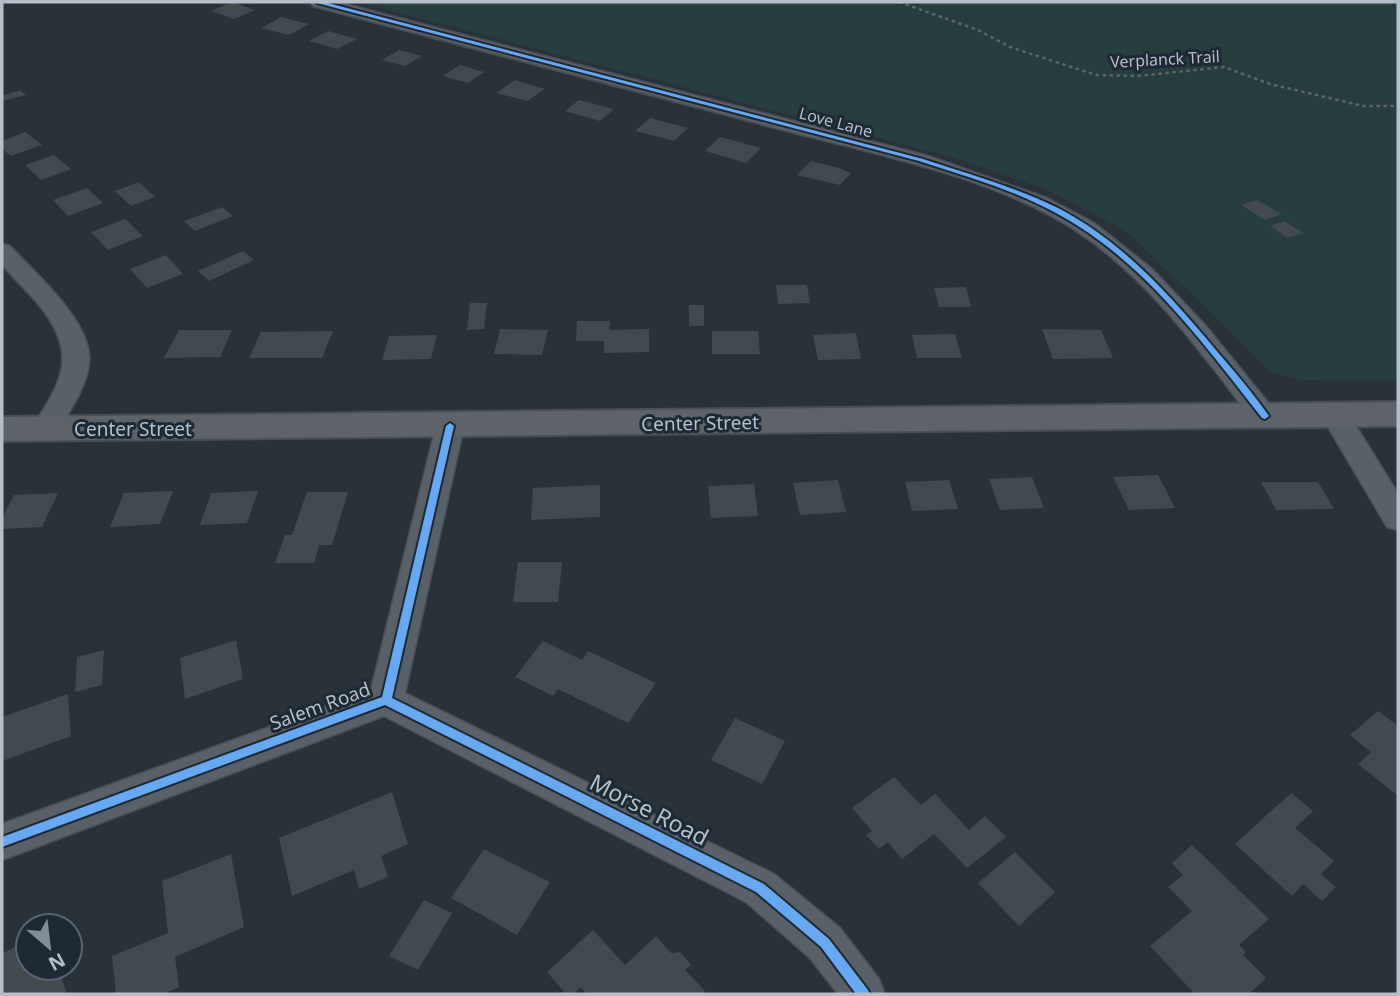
<svg xmlns="http://www.w3.org/2000/svg" width="1400" height="996" font-family="'Noto Sans',sans-serif">
<rect width="100%" height="100%" fill="#2a3239"/>
<!-- green -->
<path fill="#273e3f" d="M357,2H1398V381L1300,380L1271,372L1134,238L1124,230L1045,189L948,156Z"/>
<!-- building -->
<g fill="#42494f">
<path d="M232,2L255,10L234,19L211,11Z"/>
<path d="M281,17L309,24L289,35L261,28Z"/>
<path d="M328,31L357,39L337,49L309,41Z"/>
<path d="M399,50L422,56L405,66L382,60Z"/>
<path d="M460,65L484,72L468,83L443,76Z"/>
<path d="M515,80L545,89L527,101L496,93Z"/>
<path d="M20,90L26,95L2,101V96Z"/>
<path d="M579,100L614,109L600,121L565,111Z"/>
<path d="M650,118L688,128L674,141L635,131Z"/>
<path d="M25,132L42,145L11,156L2,149V141Z"/>
<path d="M720,137L761,148L746,163L705,151Z"/>
<path d="M54,155L71,169L41,180L25,165Z"/>
<path d="M811,161L839,168L851,173L840,185L797,175Z"/>
<path d="M139,182L155,197L131,206L115,191Z"/>
<path d="M87,188L103,203L68,216L53,200Z"/>
<path d="M1257,200L1282,214L1265,220L1241,205Z"/>
<path d="M222,207L233,216L195,231L184,221Z"/>
<path d="M125,219L143,236L108,250L91,232Z"/>
<path d="M1284,221L1303,233L1288,238L1270,226Z"/>
<path d="M243,251L254,260L209,281L198,271Z"/>
<path d="M166,255L183,274L147,288L130,269Z"/>
<path d="M776,285H807L810,303L778,304Z"/>
<path d="M966,287L971,307H939L934,288Z"/>
<path d="M470,303H487L484,329L467,330Z"/>
<rect x="689" y="305" width="15" height="21"/>
<path d="M577,321H610L609,330L649,329V352L604,353V341H576Z"/>
<path d="M500,329L548,330L542,355L494,354Z"/>
<path d="M1042,329L1101,330L1113,358L1053,359Z"/>
<path d="M179,330H232L220,357L164,358Z"/>
<path d="M333,331L322,358H249L261,332Z"/>
<path d="M712,331H758L760,354H712Z"/>
<path d="M856,333L861,359L818,360L813,335Z"/>
<path d="M955,334L962,358H917L912,335Z"/>
<path d="M437,335L431,359L382,360L389,336Z"/>
<path d="M1158,475L1175,508L1129,510L1113,477Z"/>
<path d="M1032,477L1044,508L1000,510L989,479Z"/>
<path d="M838,480L846,512L800,515L793,483Z"/>
<path d="M949,480L958,509L912,511L905,482Z"/>
<path d="M1261,482H1318L1334,509L1276,510Z"/>
<path d="M754,484L758,516L711,518L708,486Z"/>
<path d="M600,485V517L531,520L533,488Z"/>
<path d="M173,491L160,524L110,527L124,493Z"/>
<path d="M258,491L247,523L200,525L211,493Z"/>
<path d="M307,492H348L332,545H319L314,563H275L285,535H292Z"/>
<path d="M58,493L42,527L2,529V518L14,495Z"/>
<path d="M518,562H562L558,602H513Z"/>
<path d="M236,640L243,679L185,699L180,658Z"/>
<path d="M543,641L582,660L588,651L656,683L628,723L558,689L553,696L515,677Z"/>
<path d="M104,650L102,685L75,692L77,657Z"/>
<path d="M68,694L71,736L2,761V717Z"/>
<path d="M1378,711L1398,726V796L1358,764L1371,752L1350,735Z"/>
<path d="M735,718L785,741L762,784L711,760Z"/>
<path d="M894,777L921,805L935,794L969,830L985,816L1006,837L967,868L934,834L902,859L888,842L879,849L866,835L872,831L852,808Z"/>
<path d="M392,792L408,844L381,856L388,877L359,889L354,870L292,896L279,838Z"/>
<path d="M1291,793L1313,811L1295,828L1334,861L1321,874L1336,887L1322,901L1303,884L1292,896L1235,844Z"/>
<path d="M1192,845L1269,919L1239,945L1246,952L1243,955L1266,978L1249,994H1195L1150,946L1192,911L1168,887L1183,875L1172,863Z"/>
<path d="M484,849L550,882L517,935L451,898Z"/>
<path d="M1015,852L1055,892L1019,926L978,883Z"/>
<path d="M231,854L244,927L175,957L179,987L164,994H116L112,956L168,933L162,881Z"/>
<path d="M424,900L452,913L418,970L389,956Z"/>
<path d="M593,930L625,965L656,936L671,953L680,952L691,965L685,970L705,991L702,994H587L581,987L573,994H566L547,972Z"/>
<path d="M28,939V968H58L67,994H2V954Z"/>
</g>
<g fill="none" stroke-linecap="round" stroke-linejoin="round">
<defs>
<g id="minor">
<path d="M311,2H337L928,156L1047,198L1094,223L1152,269L1205,325L1279,416L1275,423L1265,425L1255,423C1203,355 1150,280 1078,232C994,176 869,153 772,127C619,86 466,46 313,6Z"/>
<path d="M2,244L10,246C35,273 94,324 89,363C86,390 68,413 55,436L45,439L35,436L31,429C41,413 52,398 58,381C77,333 31,297 2,265Z"/>
<path d="M1335,406L1345,408L1398,494V530L1387,527L1321,415L1325,408Z"/>
<path d="M450,416L460,419L464,426L405,693L774,874L840,928L879,979L885,994H838L810,958L746,902L384,716L2,860V824L371,690L436,426L440,419Z"/>
</g>
<path id="primary" d="M1398,402V426L2,441V417Z"/>
</defs>
<!-- minor casing -->
<use href="#minor" stroke="#484e54" stroke-width="3"/>
<!-- primary casing -->
<use href="#primary" stroke="#484f56" stroke-width="4"/>
<!-- path -->
<path stroke="#5d646a" stroke-width="2.5" stroke-dasharray="3.5 3.5" stroke-linecap="butt" d="M899,2L978,30L1010,47L1096,75L1137,76L1224,67L1270,84L1363,106H1398"/>
<!-- minor -->
<use href="#minor" fill="#5a6067" fill-rule="evenodd"/>
<!-- primary -->
<use href="#primary" fill="#5d6368" fill-rule="evenodd"/>
<defs>
<g id="cycleway">
<path d="M317,2H324L923,159C968,174 1016,187 1058,208C1122,241 1170,295 1216,350C1234,371 1253,393 1269,416L1265,419L1262,418C1202,342 1142,258 1054,212C1012,189 964,176 919,161L317,3Z"/>
<path d="M450,423L454,426L392,698L764,884L829,939L868,990L870,994H856L821,947L756,892L385,705L2,847V837L382,697L446,426Z"/>
</g>
</defs>
<!-- cycleway casing -->
<use href="#cycleway" stroke="#1d2934" stroke-width="4"/>
<!-- cycleway -->
<use href="#cycleway" fill="#66a8f1" fill-rule="evenodd"/>
</g>
<g text-anchor="middle" stroke-width="6" stroke-linejoin="round" paint-order="stroke">
<!-- far-street labels -->
<g font-size="16" fill="#b4bfca" stroke="#1d2934">
<text transform="translate(1165 59) rotate(-3)" y="6">Verplanck Trail</text>
<text transform="translate(836 122) rotate(15)" y="6">Love Lane</text>
</g>
<!-- street labels -->
<g font-size="19" fill="#b4bfca" stroke="#1d2934">
<text transform="translate(700 423) rotate(-1)" y="7">Center Street</text>
<text x="133" y="436">Center Street</text>
<text transform="translate(320 706) rotate(-20)" y="7">Salem Road</text>
</g>
<!-- near-street labels -->
<g font-size="23" fill="#b4bfca" stroke="#1d2934">
<text transform="translate(649 810) rotate(27)" y="8">Morse Road</text>
</g>
</g>
<!-- border -->
<rect width="1400" height="996" fill="none" stroke="#b4bfca" stroke-width="7"/>
<!-- north arrow -->
<g transform="translate(49 947) rotate(152)"><circle r="33" fill="#1d2934" stroke="#596570" stroke-width="2"/>
<path d="M0-5L12 26L0 18L-12 26Z" fill="#848e97"/>
<text y="-10" font-size="19" font-weight="bold" text-anchor="middle" fill="#b4bfca">N</text>
</g>
</svg>
